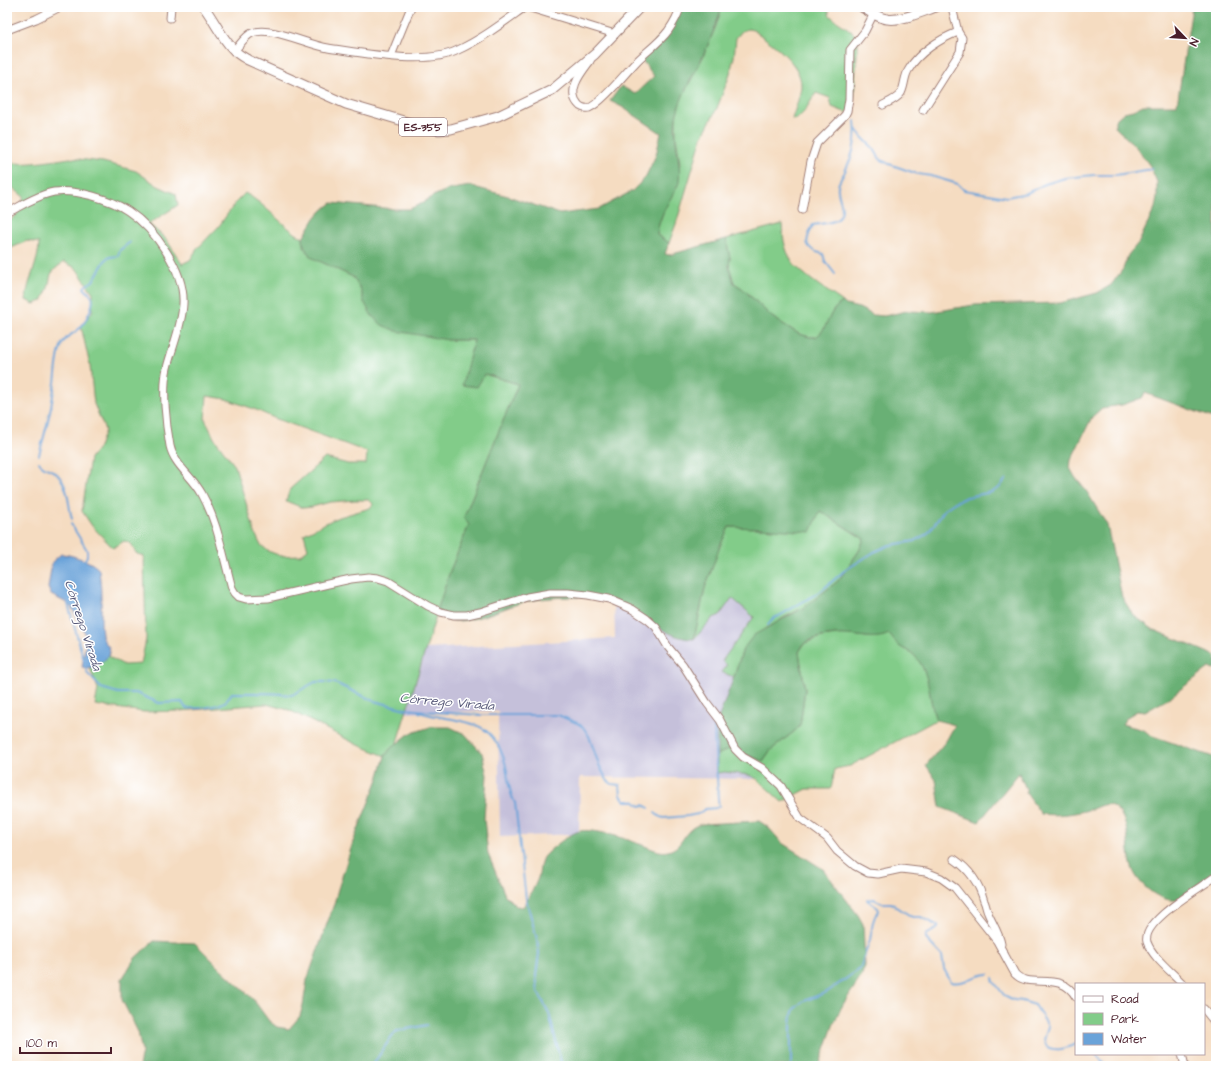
<svg xmlns="http://www.w3.org/2000/svg" width="1223" height="1073" font-family="'Architects Daughter',sans-serif">
<rect width="100%" height="100%" fill="#fff"/>
<filter id="ink" filterUnits="userSpaceOnUse"><feTurbulence type="fractalNoise" baseFrequency=".025" numOctaves="2"/><feDisplacementMap in="SourceGraphic" scale="8" xChannelSelector="R" yChannelSelector="G"/><feConvolveMatrix kernelMatrix="1 2 1 2 8 2 1 2 1" color-interpolation-filters="sRGB"/></filter>
<filter id="wash" filterUnits="userSpaceOnUse"><feTurbulence type="fractalNoise" baseFrequency=".012" numOctaves="4" result="noise"/><feDisplacementMap in="SourceGraphic" scale="16" xChannelSelector="R" yChannelSelector="G"/><feGaussianBlur stdDeviation="0.9" result="paint"/><feColorMatrix in="noise" values="0 0 0 0 0 0 0 0 0 0 0 0 0 0 0 0 0 1.4 0 .05"/><feComposite in="paint" operator="in"/></filter>
<g filter="url(#wash)">
<rect width="100%" height="100%" fill="#f5dcc1"/>
<!-- industrial -->
<path fill="#c5c0da" d="M766,594L759,779L580,777L579,834L500,837L498,711L397,713L394,651L615,638L614,596Z"/>
<!-- green -->
<g fill="#82cc89" stroke="#66765a" fill-rule="evenodd">
<path d="M722,7H829V14C839,26 851,26 858,40L854,96L850,109L847,113L832,107L830,98L816,93L804,112L796,120L792,119C795,109 800,97 801,86C802,63 769,41 753,30L748,29L742,31L736,38L734,57L729,77L717,108L702,137L676,224L669,243L657,235V230L680,164L676,136V115L681,99L703,57L716,26Z"/>
<path d="M70,158L103,162L136,171L158,186L176,194L178,205L149,224L166,239L182,264L190,260L197,249L219,226L236,202L245,193C267,205 281,226 303,238L304,247L311,257L353,277L361,290L364,302L448,340H475L463,385L484,374L518,384L464,517L469,525L450,571L396,745L391,748L385,756L356,744L289,710L266,704L180,711L144,712L95,705L98,689L90,668C97,665 106,659 110,653L109,657L124,665L141,664L146,639L144,556C142,555 139,555 137,554C132,549 133,543 124,541L113,548L92,526L82,511L90,458L99,447L105,430L94,404L90,366L81,326L92,312L93,293L76,268L64,262L56,268L51,274L48,288L42,301L34,304L26,300C27,280 39,263 39,243L27,241L7,250V224L17,214L24,197L7,183V161C19,167 56,160 70,158ZM207,396L226,399L254,409L274,418L367,452L366,464H348L325,458L290,489L286,501L303,508L312,507L330,502L355,500H369L373,504L370,508L336,518L304,534L308,549L300,555L281,556L268,551L260,544L255,533L235,466L214,438L205,419Z"/>
<path d="M782,224C783,236 784,247 790,258C798,273 828,291 843,302C830,309 830,320 823,330C821,333 818,335 816,337H810L799,334L772,317L742,288L734,283L729,266L730,258L726,239Z"/>
<path d="M820,511L864,539L859,551L838,581L803,608L783,618L743,649L734,677L721,672L727,665L722,661L754,617L732,598L720,615L713,618L694,639L705,588L720,546L729,527L761,528Z"/>
<path d="M845,634L867,637L889,634C892,638 896,643 899,646C904,650 911,651 915,656C932,674 928,698 936,720L850,766L835,769L831,789H807L782,802L757,779L749,775L725,772L717,773V755L729,749L734,750L763,761L770,751L796,730L800,726L805,689L799,652L805,643L822,637Z"/>
</g>
<!-- forest -->
<g fill="#69b075" stroke="#5a6850">
<path d="M676,7H722C716,24 710,42 702,58C693,76 682,94 677,113C671,135 682,159 679,182C678,187 674,192 672,196C665,208 658,221 657,235L669,243L665,254L669,255L726,239L730,258L729,266L734,283L742,288L772,317L799,334L810,337H816C818,335 821,333 823,330C830,320 830,309 843,302L846,305L859,308L873,315L884,316L907,311L932,312L974,305L1060,303L1097,293L1111,285L1123,269L1128,255L1139,242L1155,208L1157,197V182L1150,166L1136,147L1115,127V120L1124,112L1133,110L1143,105H1177L1192,7H1216V419L1145,393L1142,398L1122,405L1102,408L1092,417L1071,460L1070,468L1075,477L1087,492L1107,525L1122,597L1133,615L1154,630L1216,656V669L1209,668L1166,700L1145,712L1137,711L1127,717L1122,724L1144,730L1150,735L1216,758V873C1209,878 1182,898 1175,900C1169,901 1163,898 1158,896C1149,892 1136,879 1133,870C1125,851 1133,817 1112,806C1105,802 1098,807 1092,809C1074,814 1059,816 1041,814L1026,793V789L1019,773L979,822L940,807L936,780L926,765L946,741L955,725L936,720C928,698 931,674 915,656C911,651 904,650 899,646C896,643 892,638 889,634C876,641 859,635 846,635C834,634 817,637 806,642C803,644 801,649 799,652L805,689L800,726L796,730L770,751L763,761L734,750L729,749L717,755V722L734,677L743,649L754,635L803,608L838,581L859,551L864,539L820,511L811,532L761,528L729,527L720,546L705,588L694,639C669,639 654,622 634,611C622,605 592,597 578,597C560,597 538,598 521,603C503,608 468,625 450,620C446,619 441,616 436,614L450,571L469,525L464,517L518,384L485,374L477,387L462,385L474,340H448L396,331L382,325L372,316L364,302L361,290L353,277L311,257L304,247L303,238L315,218L322,210L332,203L394,209H409L419,205L433,196L447,190L470,186L508,196L560,214L599,209L632,191L645,178L656,155L661,133L622,107L610,101L621,86L635,94L654,76L641,59L669,26Z"/>
<path d="M430,727H450L465,734L482,753L487,775L484,819L488,854L505,895L516,906L523,907C529,898 534,888 538,878C540,871 540,859 545,855C552,848 570,833 580,831C596,828 629,840 645,846C652,849 661,853 668,851C685,847 682,828 702,824L759,821L768,827L782,843L823,869L858,915L863,924L865,966L861,977L842,1006L833,1026L819,1066H139L142,1052L138,1032L122,1000V979L135,958L154,941L195,943L220,968L253,999L269,1021L277,1027L289,1029L300,1016L303,1005L307,980L334,904L338,889L353,842L378,779L385,756L391,748L409,734Z"/>
</g>
<!-- water -->
<path fill="#6aa3d9" stroke="#5a6182" d="M61,554C70,554 95,562 99,570C100,578 101,587 101,595C102,608 100,622 102,635C102,641 110,645 110,652C109,660 90,671 82,667L86,642L85,633L72,608L67,603L51,595L48,588L52,562Z"/>
<g fill="none" stroke-linecap="round" stroke-linejoin="round">
<!-- stream -->
<g stroke="#6aa3d9" stroke-width="2">
<path d="M856,129L862,137L874,149L880,159L889,164L918,174L931,176L958,184L964,190L1007,197L1027,193L1045,184L1065,178L1094,175H1116L1152,169"/>
<path d="M835,274L825,261L823,254C803,249 805,241 813,225C821,223 833,224 839,218C847,207 836,198 838,186C839,180 844,175 846,169C854,154 857,138 855,121"/>
<path d="M39,455C45,433 51,412 54,389C57,374 56,358 62,344C66,336 74,334 80,328C85,323 95,304 92,297C90,294 87,291 84,288L85,286L93,281L106,259L110,257L118,256L120,250L130,242"/>
<path d="M39,462C43,469 52,469 57,474C69,486 68,504 72,519"/>
<path d="M71,524L87,550V556L83,563"/>
<path d="M68,604L84,661"/>
<path d="M768,625L772,619L779,616L821,591L844,571L874,552L890,545L915,541L928,533L945,509L955,502L967,497L992,492L999,488L1006,479"/>
<path d="M85,666L88,674L101,688L118,693H136L159,703L182,702L185,707L187,708C196,709 219,707 226,701C229,699 229,696 232,693C252,693 272,692 292,695L315,682H323L335,683L374,701L406,709L435,712L481,715H558L577,723L583,727L589,736L599,765L607,780L612,784L620,785L621,795L625,801H634L640,806L644,805L649,808"/>
<path d="M419,712C428,715 437,716 446,718C477,723 493,727 504,759C509,773 507,790 515,803L526,899L537,939L539,953L536,976L538,992L549,1013L562,1066"/>
<path d="M655,813L660,817L664,818L688,816L698,814L705,809L716,808L719,806C717,797 718,787 717,778C715,758 714,738 714,718"/>
<path d="M868,900L874,899L882,903H891L912,917H921L938,926V928L926,935V939L942,956L944,969L951,982C964,985 976,974 989,974"/>
<path d="M993,978L994,982L1004,995L1014,1000L1022,1001L1035,1005L1048,1026L1044,1040L1047,1047C1057,1052 1066,1048 1076,1044"/>
<path d="M1096,1054L1106,1066"/>
<path d="M372,1066L392,1036L397,1031L427,1025"/>
<path d="M791,1066V1024L792,1015L794,1009L804,1001L827,992L860,969L870,940L873,922L875,916L879,911L878,908L867,900"/>
</g>
</g>
</g>
<g filter="url(#ink)">
<g fill="none" stroke-linecap="round" stroke-linejoin="round">
<defs>
<g id="minor">
<path d="M527,7L615,34"/>
<path d="M170,18L171,7"/>
<path d="M7,30L36,19L60,7"/>
<path d="M234,51C239,46 245,36 252,33C269,25 308,45 328,48C363,53 426,66 458,50C482,39 504,22 525,7"/>
<path d="M391,56L411,7"/>
<path d="M590,61C582,72 566,90 578,104C580,107 585,109 589,108C602,103 626,72 637,61C647,51 659,43 668,31C673,24 678,16 680,7"/>
<path d="M883,105C889,102 897,99 901,93C905,86 904,76 909,69C919,52 940,39 958,32L952,7"/>
<path d="M923,110L960,52L962,38L958,32"/>
<path d="M802,210L811,161L817,143L845,115L847,111L849,99L850,50L865,31L877,7"/>
<path d="M7,213C21,206 37,195 54,192C76,189 110,199 128,211C155,229 185,271 183,304C182,326 172,347 167,368C162,389 166,425 170,446C174,465 193,477 202,494C218,523 223,556 232,588L235,593L239,597L246,599L268,598L328,584L351,579L368,577L378,578L388,581L428,606L441,612L454,615H467L480,612L527,597L550,593H568L588,595L609,599L632,609L647,619L656,627L668,647L683,665L707,703L720,720L735,749L743,757L762,768L781,786L800,818L827,838L837,851L855,866L868,873L878,874L901,869L926,872L941,878L955,888L997,941L1015,974C1030,990 1061,970 1076,997"/>
<path d="M954,859C969,869 979,883 984,901C986,905 986,909 988,913C992,923 999,933 1001,944"/>
<path d="M1183,984C1173,973 1152,957 1147,942C1141,921 1201,888 1216,876"/>
<path d="M1204,1009L1216,1024"/>
<path d="M1182,1054L1185,1066"/>
</g>
<g id="major">
<path d="M204,7C214,20 221,37 233,49C237,54 243,57 248,60L346,104L427,128L439,130L451,129L498,116L552,90L595,54L640,7"/>
<path d="M862,7C870,12 878,18 887,19C899,22 924,11 936,7"/>
</g>
</defs>
<!-- minor casing -->
<use href="#minor" stroke="#a07e76" stroke-width="9"/>
<!-- major casing -->
<use href="#major" stroke="#a07e76" stroke-width="11"/>
<!-- minor -->
<use href="#minor" stroke="#fff" stroke-width="7"/>
<!-- major -->
<use href="#major" stroke="#fff" stroke-width="9"/>
</g>
</g>
<g text-anchor="middle" stroke-width="3" stroke-linejoin="round" paint-order="stroke">
<!-- shield labels -->
<rect fill="#fff" stroke="#80626b" stroke-width="1" x="399" y="118" width="48" height="18" rx="3"/>
<g font-size="11" font-weight="bold" fill="#4a1f2b">
<text x="423" y="131">ES-355</text>
</g>
<!-- water labels -->
<g font-size="13" font-style="italic" fill="#585a79" stroke="#fff">
<text transform="translate(84 625) rotate(72)" y="5">Córrego Virada</text>
<text transform="translate(447 701) rotate(5)" y="5">Córrego Virada</text>
</g>
</g>
<!-- margin -->
<rect width="1223" height="1073" fill="none" stroke="#fff" stroke-width="24"/>
<!-- legend -->
<rect x="1075" y="983" width="130" height="72" fill="#ffffff" stroke="#b7a5aa"/>
<rect x="1083" y="996" width="20" height="6" fill="#ffffff" stroke="#b7a5aa"/>
<text x="1111" y="1003" font-size="12" fill="#4a1f2b">Road</text>
<rect x="1083" y="1013" width="20" height="12" fill="#82cc89" stroke="#b7a5aa"/>
<text x="1111" y="1023" font-size="12" fill="#4a1f2b">Park</text>
<rect x="1083" y="1033" width="20" height="12" fill="#6aa3d9" stroke="#b7a5aa"/>
<text x="1111" y="1043" font-size="12" fill="#4a1f2b">Water</text>
<!-- north arrow -->
<g transform="translate(1185 38) rotate(115)" stroke="#ffffff" stroke-width="3" paint-order="stroke">
<path d="M0-3L7 15L0 10L-7 15Z" fill="#4a1f2b"/>
<text y="-6" font-size="11" font-weight="bold" text-anchor="middle" fill="#4a1f2b">N</text>
</g>
<!-- scale -->
<path d="M20 1047v6h91v-6" fill="none" stroke="#4a1f2b" stroke-width="2"/>
<text x="26" y="1047" font-size="12" fill="#4a1f2b" stroke="#ffffff" stroke-width="3" paint-order="stroke">100 m</text>
</svg>
